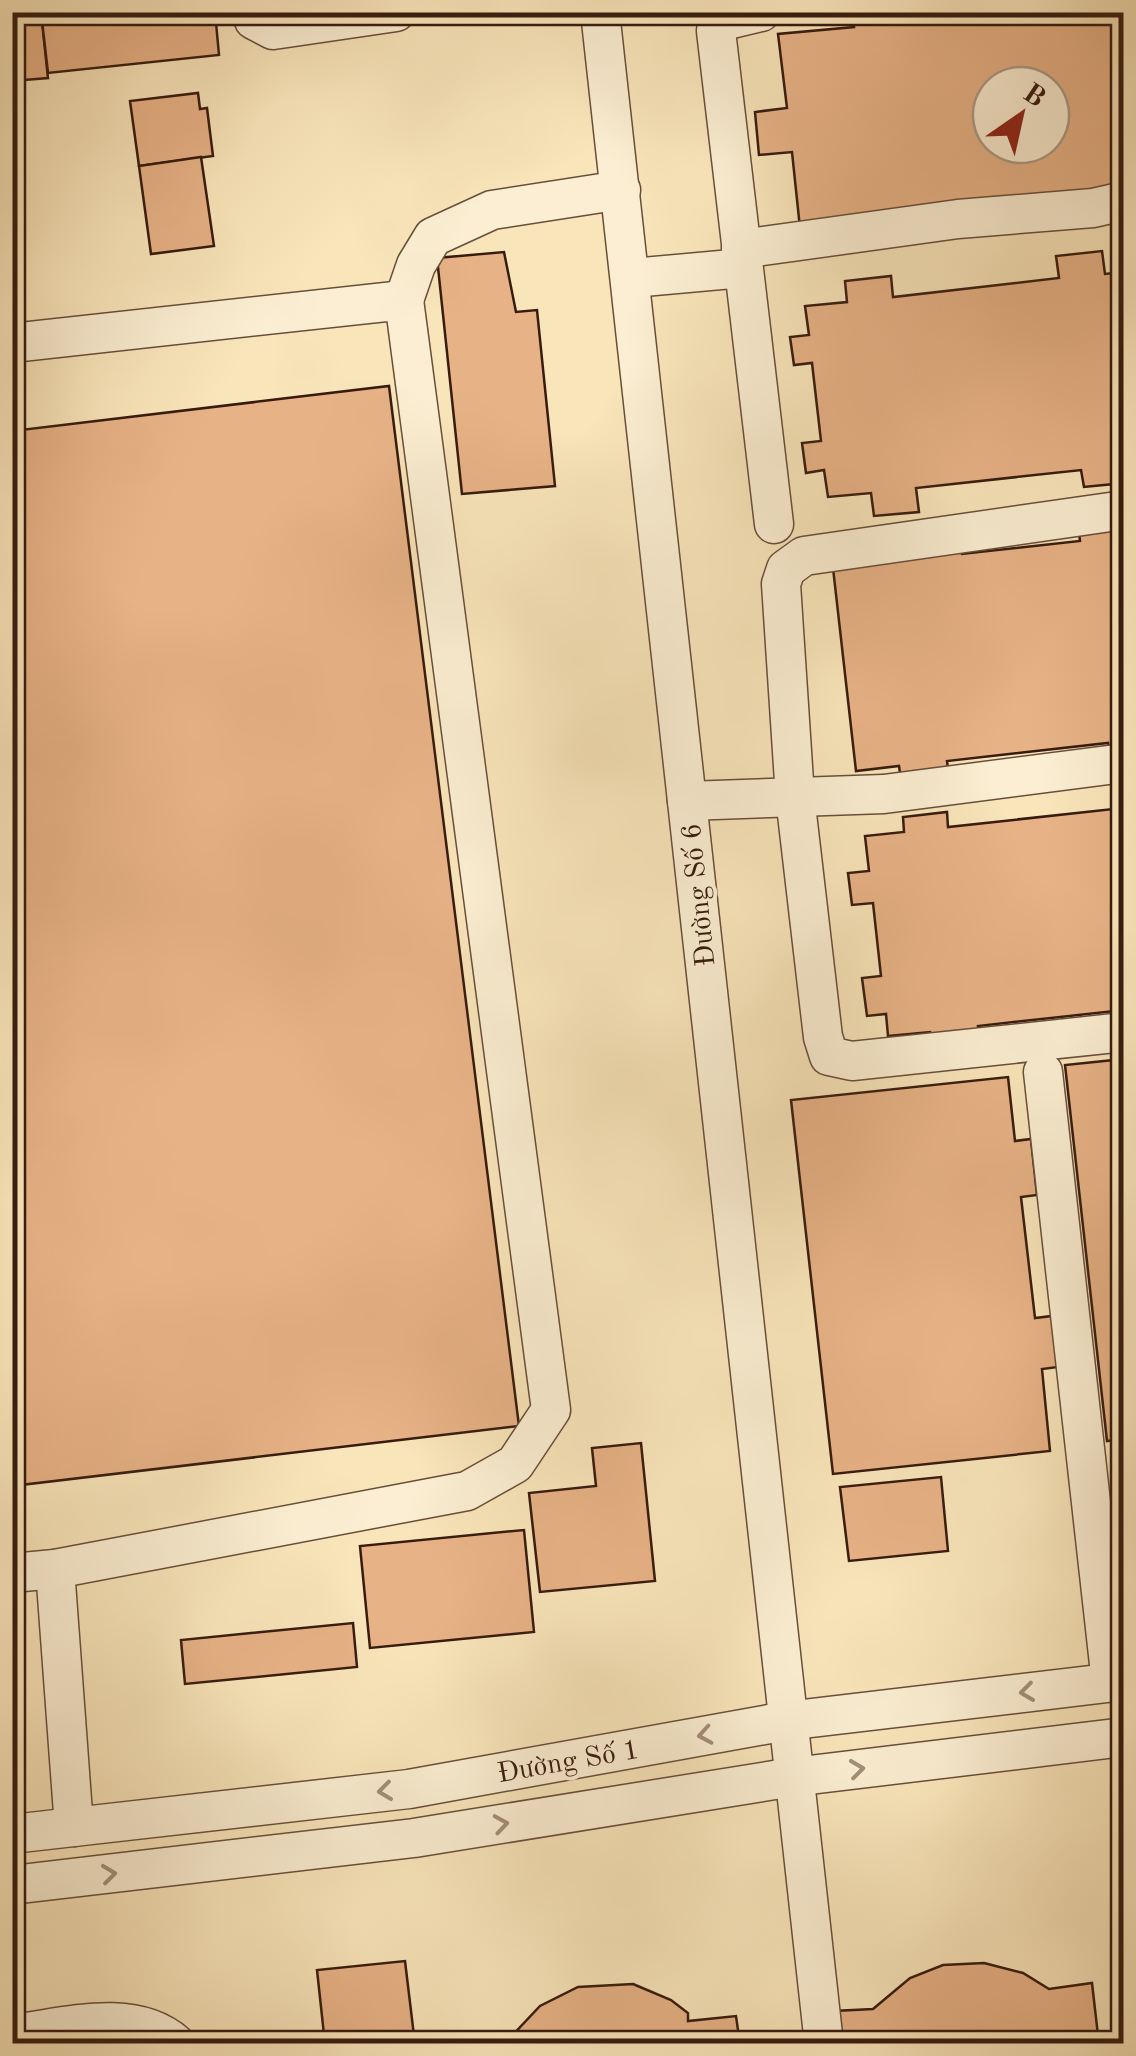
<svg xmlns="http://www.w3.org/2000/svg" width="1136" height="2056" font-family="'Old Standard TT',serif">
<rect width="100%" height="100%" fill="#f9e5ba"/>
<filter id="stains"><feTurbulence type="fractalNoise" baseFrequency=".002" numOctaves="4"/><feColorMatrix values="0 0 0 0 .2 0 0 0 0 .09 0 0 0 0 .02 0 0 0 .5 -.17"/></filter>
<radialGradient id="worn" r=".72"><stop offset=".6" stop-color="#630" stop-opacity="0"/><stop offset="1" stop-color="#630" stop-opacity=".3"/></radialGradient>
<!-- building -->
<g fill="#e7b286" stroke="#371b0f" stroke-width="2.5" fill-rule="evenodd">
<path d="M12,12H41L48,78L12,81Z"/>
<path d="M41,12H215L219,55L48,73Z"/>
<path d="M215,12H250L251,17L215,20Z"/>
<path d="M853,12H898L900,22L981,12H1114L1124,80V193L800,228L792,152L759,155L755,112L787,108L778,34L854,27ZM991,85H1051V145H991Z"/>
<path d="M198,93L200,109L207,108L213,156L139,166L130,101Z"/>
<path d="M201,157L214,246L151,254L139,166Z"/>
<path d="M1102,251L1105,274L1124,272V483L1084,487L1081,470L916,488L919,512L874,516L871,493L828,497L824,470L806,473L802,443L821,441L812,363L794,365L790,337L809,335L805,306L847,302L845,281L891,276L893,297L1059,278L1056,256Z"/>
<path d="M504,252L516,312L537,310L555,486L462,494L437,258Z"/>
<path d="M389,386L519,1426L12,1486V431Z"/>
<path d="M1124,521V754L1110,756L1108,743L947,761L949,775L901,780L899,766L856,771L833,568L915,559L913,546L960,541L962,554L1080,541L1078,525Z"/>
<path d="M1124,790V1010L978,1026L980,1046L932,1051L930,1032L888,1036L886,1014L867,1016L862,978L881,976L873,903L852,905L848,873L869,871L865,836L904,832L903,817L947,812L948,827L1114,809L1112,791Z"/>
<path d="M1124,1059V1439L1107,1441L1065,1065Z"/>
<path d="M1008,1077L1015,1141L1031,1139L1037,1195L1021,1197L1035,1318L1052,1316L1058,1367L1042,1369L1050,1451L833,1474L791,1100Z"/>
<path d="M641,1443L655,1581L540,1592L529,1493L596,1486L592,1448Z"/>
<path d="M941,1477L948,1551L849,1561L840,1487Z"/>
<path d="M524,1530L534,1632L370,1648L360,1546Z"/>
<path d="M353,1623L357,1667L185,1684L181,1640Z"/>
<path d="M405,1961L415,2044H325L317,1970Z"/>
<path d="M984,1963L1023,1973L1049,1989L1092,1983L1099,2044H838L834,2011L873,2009L910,1978L943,1965Z"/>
<path d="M633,1984L671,2000L688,2013V2021L736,2016L740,2044H479L507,2041L540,2006L578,1987Z"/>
</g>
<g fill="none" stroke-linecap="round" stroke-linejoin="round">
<defs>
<g id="minor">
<path d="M254,12V20L273,30L396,12"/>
<path d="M600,12C680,689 744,1367 824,2044"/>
<path d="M761,12L723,21L716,31L774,524"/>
<path d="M741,249L958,219L1093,208L1124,201"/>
<path d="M632,278L743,268"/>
<path d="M404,300L416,265L433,237L492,210L621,190"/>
<path d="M12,343L404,300L551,1410L515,1464L467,1491L55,1569L12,1573"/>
<path d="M1124,510L804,556L786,569L781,584L795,797L823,1037L829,1056L852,1061L1124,1032"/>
<path d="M687,801L884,794L1124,763"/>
<path d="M1043,1072L1111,1682"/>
<path d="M55,1569L74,1827"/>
<path d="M12,1834L409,1789L786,1721L1124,1681"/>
<path d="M12,1885L414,1838L793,1777L1124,1737"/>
<path d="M12,2034C63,2028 133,2006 176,2044"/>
</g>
</defs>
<!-- minor casing -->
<use href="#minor" stroke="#684e3a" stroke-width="41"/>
<!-- minor -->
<use href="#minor" stroke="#fbeed2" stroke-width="38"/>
</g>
<!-- one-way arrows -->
<defs><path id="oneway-chevron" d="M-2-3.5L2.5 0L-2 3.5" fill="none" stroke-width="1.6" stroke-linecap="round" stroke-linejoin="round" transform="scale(2.5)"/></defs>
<g stroke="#a38f7a">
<use href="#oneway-chevron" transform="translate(1027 1692) rotate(173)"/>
<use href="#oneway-chevron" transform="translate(705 1735) rotate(170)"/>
<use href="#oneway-chevron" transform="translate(857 1769) rotate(-7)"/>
<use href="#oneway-chevron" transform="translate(385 1791) rotate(173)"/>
<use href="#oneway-chevron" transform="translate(501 1824) rotate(-9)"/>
<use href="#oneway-chevron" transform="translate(109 1874) rotate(-7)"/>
</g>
<g text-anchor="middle" stroke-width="8" stroke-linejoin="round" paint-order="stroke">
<!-- street labels -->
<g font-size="28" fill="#371b0f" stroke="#fbeed2">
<text transform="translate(697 895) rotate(-96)" y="10">Đường Số 6</text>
<text transform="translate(568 1760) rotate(-10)" y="10">Đường Số 1</text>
</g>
</g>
<!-- margin -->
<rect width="1136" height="2056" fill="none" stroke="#f9e5ba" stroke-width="50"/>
<rect x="15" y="15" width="1106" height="2026" fill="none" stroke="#371b0f" stroke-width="5"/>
<rect x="25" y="25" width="1086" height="2006" fill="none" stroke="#371b0f" stroke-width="2.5"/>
<!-- north arrow -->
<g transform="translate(1021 115) rotate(34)"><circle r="48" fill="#fbeed2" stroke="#ad9a84" stroke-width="2.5"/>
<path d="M0-8L18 38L0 25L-18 38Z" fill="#8f2418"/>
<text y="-15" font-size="28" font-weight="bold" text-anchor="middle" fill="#371b0f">B</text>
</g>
<rect width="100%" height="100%" filter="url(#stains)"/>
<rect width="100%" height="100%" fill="url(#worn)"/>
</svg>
